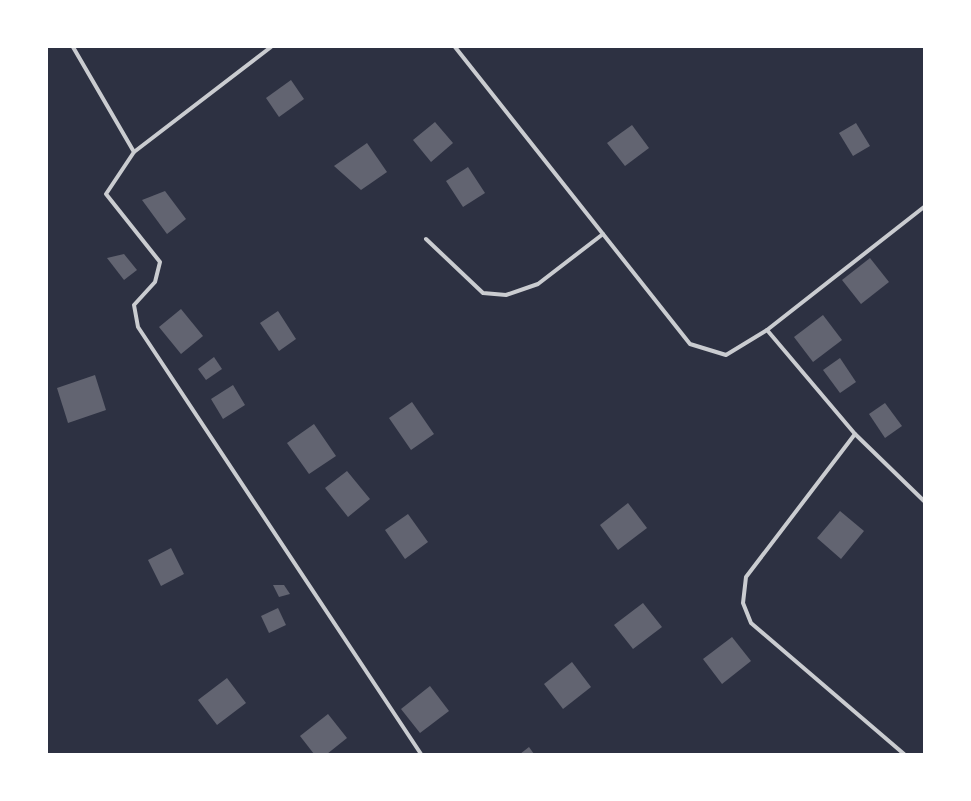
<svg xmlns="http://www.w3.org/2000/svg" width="971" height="801" font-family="'IBM Plex Sans',sans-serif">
<rect width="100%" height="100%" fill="#2d3142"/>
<!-- building -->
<g fill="#626471">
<path d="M291,80L304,99L279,117L266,98Z"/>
<path d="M435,122L453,143L431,162L413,140Z"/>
<path d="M856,123L870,146L853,156L839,133Z"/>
<path d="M632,125L649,148L625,166L607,143Z"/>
<path d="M367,143L387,172L361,190L334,166Z"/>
<path d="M468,167L485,193L463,207L446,181Z"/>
<path d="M165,191L186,219L167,234L142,200Z"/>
<path d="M124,254L137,270L124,280L107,258Z"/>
<path d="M870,258L889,282L861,304L842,280Z"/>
<path d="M181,309L203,336L181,354L159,327Z"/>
<path d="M278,311L296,339L279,351L260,323Z"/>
<path d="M823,315L842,340L813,362L794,337Z"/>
<path d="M214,357L222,369L206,380L198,369Z"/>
<path d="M840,358L856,382L840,393L823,370Z"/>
<path d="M95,375L106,410L68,423L57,388Z"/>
<path d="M233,385L245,405L223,419L211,399Z"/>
<path d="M412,402L434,434L411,450L389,418Z"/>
<path d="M885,403L902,426L885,438L869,414Z"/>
<path d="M314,424L336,456L309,474L287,443Z"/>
<path d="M347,471L370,499L348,517L325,488Z"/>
<path d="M628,503L647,528L618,550L600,525Z"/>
<path d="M840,511L864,531L841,559L817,538Z"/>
<path d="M408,514L428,542L405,559L385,530Z"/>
<path d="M171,548L184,574L161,586L148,560Z"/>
<path d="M273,585H284L290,594L279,597Z"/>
<path d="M643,603L662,627L633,649L614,625Z"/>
<path d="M278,608L286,625L269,633L261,616Z"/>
<path d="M732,637L751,661L722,684L703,659Z"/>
<path d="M572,662L591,687L563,709L544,684Z"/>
<path d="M227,678L246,703L217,725L198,700Z"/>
<path d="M430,686L449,711L420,733L401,709Z"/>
<path d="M328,714L347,738L327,754H314L300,736Z"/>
<path d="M529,747L534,754H520Z"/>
</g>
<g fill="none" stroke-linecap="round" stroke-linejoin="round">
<!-- minor -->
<g stroke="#caccd0" stroke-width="4">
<path d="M73,47L134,152"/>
<path d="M271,47L134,152L106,194L160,262L155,282L134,305L138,327L421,754"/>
<path d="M455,47L690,344L726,355L767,330L855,434L924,501"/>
<path d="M426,239L483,293L506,295L538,284L603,234"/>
<path d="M767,330L924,207"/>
<path d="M855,434L746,577L743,603L751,623L904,754"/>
</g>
</g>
<!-- border -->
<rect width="971" height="801" fill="none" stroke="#ffffff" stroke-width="96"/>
</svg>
